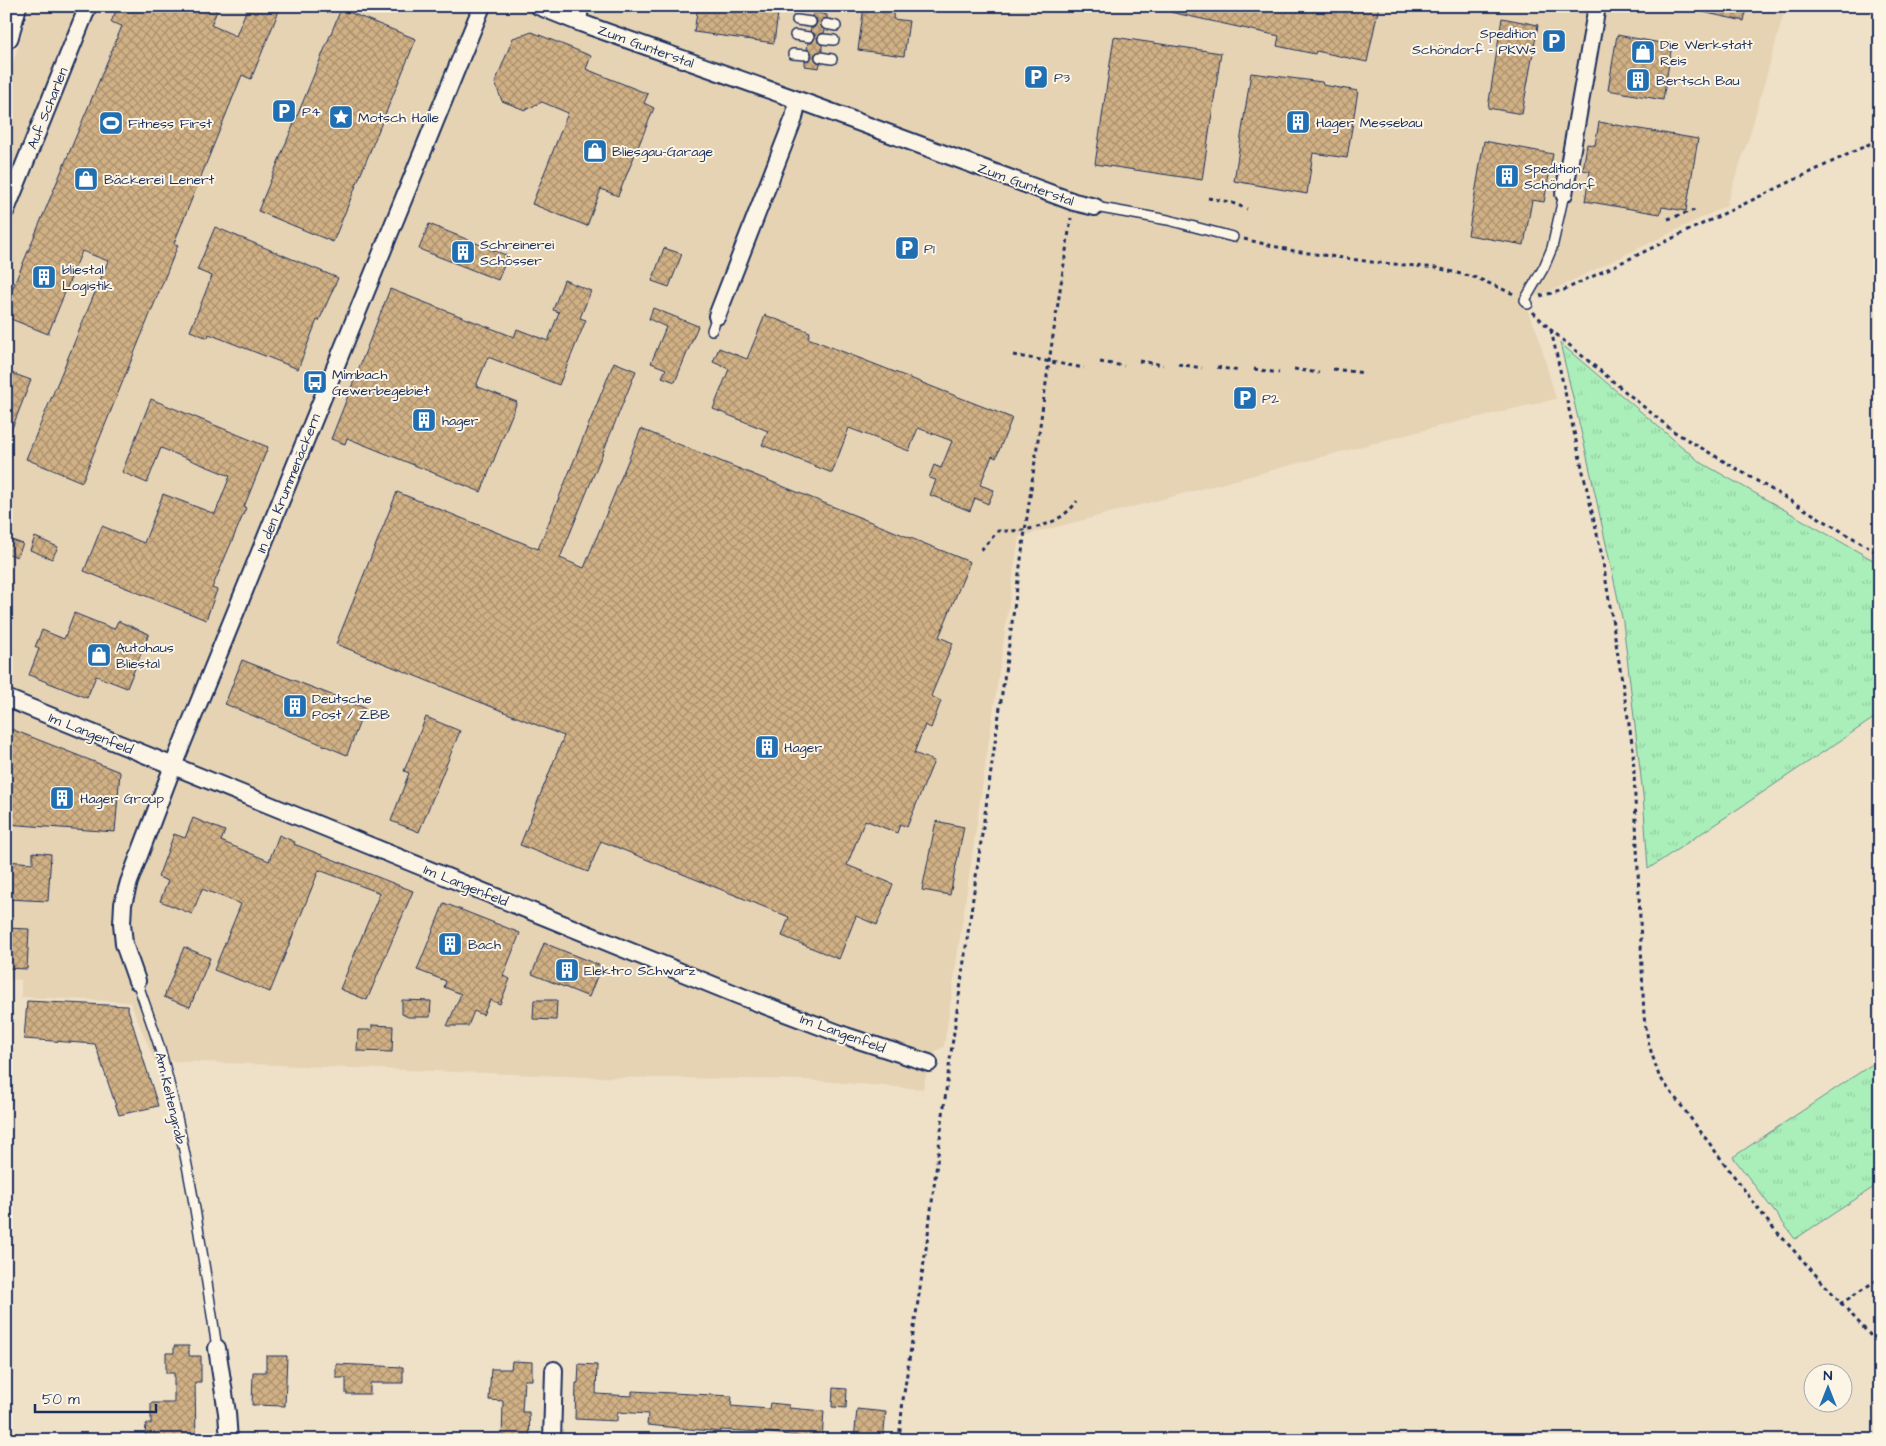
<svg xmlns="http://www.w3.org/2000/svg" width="1886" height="1446" font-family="'Architects Daughter',sans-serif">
<defs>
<pattern id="grass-tufts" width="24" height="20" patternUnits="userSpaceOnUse" patternTransform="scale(1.25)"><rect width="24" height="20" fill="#aaefb9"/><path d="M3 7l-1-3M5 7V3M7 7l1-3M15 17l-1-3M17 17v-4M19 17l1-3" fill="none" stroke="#92cda1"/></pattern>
<pattern id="building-cross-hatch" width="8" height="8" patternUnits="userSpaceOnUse" patternTransform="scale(1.25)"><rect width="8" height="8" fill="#d1b184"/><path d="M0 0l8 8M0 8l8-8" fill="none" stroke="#a9906f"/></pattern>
</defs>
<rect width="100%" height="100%" fill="#efe1c8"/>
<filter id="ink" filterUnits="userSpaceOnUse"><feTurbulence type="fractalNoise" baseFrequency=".02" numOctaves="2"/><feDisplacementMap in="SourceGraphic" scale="10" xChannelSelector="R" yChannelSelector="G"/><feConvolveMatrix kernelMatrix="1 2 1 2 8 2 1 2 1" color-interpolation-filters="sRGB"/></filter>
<g filter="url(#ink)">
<!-- built -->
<path fill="#e6d3b4" d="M30,6H1786L1750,134L1726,206L1555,289L1525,300L1530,317L1537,331L1556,399L1432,428L1019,537L944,1047L936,1051L929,1063L923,1089L804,1080L587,1077L172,1061L155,1062L130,1002L21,997V980L6,979V87Z"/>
<!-- grass -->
<g fill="url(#grass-tufts)" stroke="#628f8c">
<path d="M1560,343L1700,462L1880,564V714L1648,869L1643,795L1623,622L1586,452Z"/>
<path d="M1880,1059V1183L1795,1239L1733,1157Z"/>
</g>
<!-- building -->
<g fill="url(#building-cross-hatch)" stroke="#1b2f5e">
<path d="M118,6H206L217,11L211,25L236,36L248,6H281L251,79L242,75L174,243L178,245L82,482L26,459L108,261L82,251L48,334L6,317V304L122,26L111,22Z"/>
<path d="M698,6H779L774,43L694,32Z"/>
<path d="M864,6H894L893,19L909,21L904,56L858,50Z"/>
<path d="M1170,6H1379L1367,62L1316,51L1315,54L1277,46L1279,36L1170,12Z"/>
<path d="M1703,6H1747L1744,21L1702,12Z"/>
<path d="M341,9L416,39L333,242L258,211Z"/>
<path d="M813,12L827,15V18L822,20L820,23L822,28L825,30L824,33L820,34L817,38L818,42L822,45V51L816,53L814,56L816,61L820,63L819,68L805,66V61L809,60L812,56L811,52L807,49L808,43H812L815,38V34L810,31L811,28H814L817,23V19L812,16Z"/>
<path d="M1502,18L1538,25L1522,114L1488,108Z"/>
<path d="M532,32L591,56L586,69L648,94L644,103L654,108L618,196L601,189L587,226L532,204L568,113L542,102L525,110L502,101L495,83L513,38Z"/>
<path d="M1617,35L1672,45L1663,100L1608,90Z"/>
<path d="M1114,37L1221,53L1202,180L1095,164Z"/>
<path d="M1251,73L1322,82L1323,85L1358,91L1347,158L1313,153L1307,194L1234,181Z"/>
<path d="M1599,122L1698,139L1686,211L1662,207L1660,214L1585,201L1590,171L1583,170L1587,144L1595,145Z"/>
<path d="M1484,141L1553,154L1544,202L1532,200L1524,245L1468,235Z"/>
<path d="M429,224L508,256L498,280L419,249Z"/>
<path d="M215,227L338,278L319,321L317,320L298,369L209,334L208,338L190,331L212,276L197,270Z"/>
<path d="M664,248L682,254L669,287L652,281Z"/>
<path d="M564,280L591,291L580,318L586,320L559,385L488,357L476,386L517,402L481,492L347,438L345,444L331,439L390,289L514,337L517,329L548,341L559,312L553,310Z"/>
<path d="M653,308L698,326L675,382L662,377L666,369L651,363L666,327L649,319Z"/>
<path d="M765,315L810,332L808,338L1012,418L996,458L992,456L980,485L994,490L988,504L975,498L970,511L930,495L936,480L929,478L934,465L941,468L952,441L918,428L909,451L849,428L832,473L762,445L768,431L713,409L729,369L713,362L719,348L747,359Z"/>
<path d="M614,362L636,371L560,558L584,568L641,429L970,562L939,637L953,643L931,696L941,701L931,728L925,725L914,753L934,761L907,827L900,824L897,833L865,820L847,865L893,884L877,925L856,916L839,959L782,936L789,917L601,841L588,872L520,845L564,736L336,644L397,492L538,549Z"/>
<path d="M6,371L31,380L7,441H6Z"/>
<path d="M151,399L268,447L244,507L246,508L212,588L217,590L206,620L84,571L102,526L144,543L163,494L215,514L230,476L161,448L147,483L122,472Z"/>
<path d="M35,537L58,547L52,559L30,550Z"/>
<path d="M6,538L23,544L17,557L6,553Z"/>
<path d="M74,613L114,629L118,621L149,634L127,688L96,676L87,698L29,675L39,649L35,647L42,630L64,639Z"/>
<path d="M242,660L365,708L347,755L225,704Z"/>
<path d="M426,717L460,731L419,832L391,821L409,773L404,771Z"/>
<path d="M6,727L120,772L115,832L6,824Z"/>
<path d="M193,818L225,831L221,841L269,861L279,835L295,842L294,844L413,891L367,1000L340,989L380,893L319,870L270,992L214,970L241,904L202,889L192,914L160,901L168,881L158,877L174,834L185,838Z"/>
<path d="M936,821L964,827L950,895L922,890Z"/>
<path d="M33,852L51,854L48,901L6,899V861L33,863Z"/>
<path d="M444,903L520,933L503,976L510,979L500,1004L490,1000L483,1015L474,1011L468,1026H447L461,994L444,987L446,981L417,970Z"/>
<path d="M6,928L29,929L27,969L6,968Z"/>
<path d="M544,943L601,966L589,997L532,974Z"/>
<path d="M184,947L210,958L190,1007L164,997Z"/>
<path d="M402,1000L431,1001L430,1017H408L402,1014Z"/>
<path d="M534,1000H557L556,1020L533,1019Z"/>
<path d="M27,1001L127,1006L158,1106L119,1115L95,1044L24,1039Z"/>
<path d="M372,1025L393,1026L392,1052L357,1051L358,1030H372Z"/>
<path d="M174,1346H189V1356H201V1382H195L196,1440L145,1438L146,1424H151V1403H174V1373H166V1353H174Z"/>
<path d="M266,1356H287L285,1406L252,1405L253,1372H266Z"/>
<path d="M512,1361L532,1362V1380H524L522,1412H529L530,1440H502L503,1401L489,1400L491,1369H511Z"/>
<path d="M336,1364L403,1367V1383H370V1394H346V1378H336Z"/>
<path d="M579,1364L597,1365L596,1394L632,1396V1391L732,1396L731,1406L769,1409L770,1403L789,1405V1408L824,1411L822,1439L764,1432L721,1430V1432L647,1425L648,1414L617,1412V1421L575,1419L576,1383H578Z"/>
<path d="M833,1388L847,1389L846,1408L832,1407Z"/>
<path d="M857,1409L886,1412L883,1440H854Z"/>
</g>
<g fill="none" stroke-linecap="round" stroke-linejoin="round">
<defs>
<g id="lane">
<path d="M797,20L811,22"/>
<path d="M826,24L836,26"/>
<path d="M795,35L809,37"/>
<path d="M823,39L834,40"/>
<path d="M793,54L806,55"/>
<path d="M820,57L832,59"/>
<path d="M1095,207L1168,220L1233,237"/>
<path d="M1528,304L1525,300L1544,267L1552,248L1564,194"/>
<path d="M712,330L717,316"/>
<path d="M137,981C145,1006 155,1031 162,1056C188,1152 202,1250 217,1348"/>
</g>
<g id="street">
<path d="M538,6L578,22L812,105L1074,202L1095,207"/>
<path d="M578,22L580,6"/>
<path d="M1564,194L1597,6"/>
<path d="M6,210L88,6"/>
<path d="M717,316L794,118L796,108L794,99"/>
<path d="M6,698L740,996L846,1036L929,1063"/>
<path d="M137,981L124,944L122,923L123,904L129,882L173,766L482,6"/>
<path d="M217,1348L227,1413L229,1440"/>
<path d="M552,1440L554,1370"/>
</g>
<path id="secondary" d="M6,36L14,6"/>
</defs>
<!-- lane casing -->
<use href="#lane" stroke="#1b2f5e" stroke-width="12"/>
<!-- street casing -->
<use href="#street" stroke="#1b2f5e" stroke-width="20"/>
<!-- secondary casing -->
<use href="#secondary" stroke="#1b2f5e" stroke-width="28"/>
<!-- path -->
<g stroke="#1b2f5e" stroke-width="3" stroke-dasharray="4 4" stroke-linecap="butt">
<path d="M1208,198L1230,202L1247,209"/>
<path d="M1668,219L1695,210"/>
<path d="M1244,239L1294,251L1372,262L1437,268L1477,278L1516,295"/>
<path d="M1540,296L1564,290L1880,139"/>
<path d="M1533,312L1551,330L1673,431L1880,554"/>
<path d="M1551,330L1602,556L1633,749L1644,1017L1649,1045L1659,1076L1769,1223L1880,1346"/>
<path d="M1013,355L1084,368"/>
<path d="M1139,361L1163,365"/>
<path d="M1100,362L1124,366"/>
<path d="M1178,364L1202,368"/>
<path d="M1217,367L1239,371"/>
<path d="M1254,369L1279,373"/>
<path d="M1294,369L1319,373"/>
<path d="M1333,369L1364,373"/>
<path d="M981,550L998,531C1026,532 1060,526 1077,501"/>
<path d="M1840,1304L1880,1278"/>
<path d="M899,1440L903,1400L927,1242L949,1067L1049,362L1071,218"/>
</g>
<!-- lane -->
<use href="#lane" stroke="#fcf5e5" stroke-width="9"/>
<!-- street -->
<use href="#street" stroke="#fcf5e5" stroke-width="16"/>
<!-- secondary -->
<use href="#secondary" stroke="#fcf5e5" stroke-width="24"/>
</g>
</g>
<!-- icons -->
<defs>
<symbol id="parking-square" viewBox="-11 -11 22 22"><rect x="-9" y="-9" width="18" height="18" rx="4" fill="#1f6fb2" stroke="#fcf5e5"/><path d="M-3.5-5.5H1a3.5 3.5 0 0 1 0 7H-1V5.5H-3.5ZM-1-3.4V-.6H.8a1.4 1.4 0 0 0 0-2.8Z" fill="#fff"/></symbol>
<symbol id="shop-square" viewBox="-11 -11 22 22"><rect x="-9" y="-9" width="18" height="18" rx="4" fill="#1f6fb2" stroke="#fcf5e5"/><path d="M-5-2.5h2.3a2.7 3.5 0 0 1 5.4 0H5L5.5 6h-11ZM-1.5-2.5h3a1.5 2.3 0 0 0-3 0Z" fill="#fff"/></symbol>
<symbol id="building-square" viewBox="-11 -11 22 22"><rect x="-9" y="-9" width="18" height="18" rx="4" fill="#1f6fb2" stroke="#fcf5e5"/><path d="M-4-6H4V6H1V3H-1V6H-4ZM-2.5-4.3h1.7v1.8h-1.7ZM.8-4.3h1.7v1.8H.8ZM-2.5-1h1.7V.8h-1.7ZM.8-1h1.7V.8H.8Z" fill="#fff"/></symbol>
<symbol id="sight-square" viewBox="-11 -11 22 22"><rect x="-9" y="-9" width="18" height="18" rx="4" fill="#1f6fb2" stroke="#fcf5e5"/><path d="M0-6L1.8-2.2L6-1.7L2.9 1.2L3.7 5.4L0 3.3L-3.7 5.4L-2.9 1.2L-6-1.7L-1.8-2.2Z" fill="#fff"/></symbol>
<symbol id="stadium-square" viewBox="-11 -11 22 22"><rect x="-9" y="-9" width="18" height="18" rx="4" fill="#1f6fb2" stroke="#fcf5e5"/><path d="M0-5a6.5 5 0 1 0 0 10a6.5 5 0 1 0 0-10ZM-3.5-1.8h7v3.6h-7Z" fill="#fff"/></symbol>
<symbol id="bus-square" viewBox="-11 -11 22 22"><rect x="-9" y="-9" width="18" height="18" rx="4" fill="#1f6fb2" stroke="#fcf5e5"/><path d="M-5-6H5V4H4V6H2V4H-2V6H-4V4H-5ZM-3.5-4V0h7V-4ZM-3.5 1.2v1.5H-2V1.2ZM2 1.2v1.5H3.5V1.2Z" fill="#fff"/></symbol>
</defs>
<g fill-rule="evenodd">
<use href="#parking-square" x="1540" y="27" width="28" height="28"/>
<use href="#shop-square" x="1629" y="38" width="28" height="28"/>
<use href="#parking-square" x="1022" y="63" width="28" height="28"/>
<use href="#building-square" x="1624" y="66" width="28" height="28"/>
<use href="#parking-square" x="270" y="97" width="28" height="28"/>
<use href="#sight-square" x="327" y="103" width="28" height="28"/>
<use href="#building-square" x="1284" y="108" width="28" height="28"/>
<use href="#stadium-square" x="97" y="109" width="28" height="28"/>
<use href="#shop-square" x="581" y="137" width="28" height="28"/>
<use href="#building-square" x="1493" y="162" width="28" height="28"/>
<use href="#shop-square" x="72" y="165" width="28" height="28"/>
<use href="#parking-square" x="893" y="234" width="28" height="28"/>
<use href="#building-square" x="449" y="238" width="28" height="28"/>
<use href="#building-square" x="30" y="263" width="28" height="28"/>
<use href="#bus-square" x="301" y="368" width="28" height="28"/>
<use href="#parking-square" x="1231" y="384" width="28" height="28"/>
<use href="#building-square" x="410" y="406" width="28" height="28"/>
<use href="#shop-square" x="85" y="641" width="28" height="28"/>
<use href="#building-square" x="281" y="692" width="28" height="28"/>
<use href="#building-square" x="753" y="733" width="28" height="28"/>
<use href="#building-square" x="48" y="784" width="28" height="28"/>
<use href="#building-square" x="436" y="930" width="28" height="28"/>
<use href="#building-square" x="553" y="956" width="28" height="28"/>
</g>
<g text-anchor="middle" stroke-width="4" stroke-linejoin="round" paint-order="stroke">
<!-- poi labels -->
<g font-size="14" fill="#1b2f5e" stroke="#fcf5e5" text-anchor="start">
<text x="1536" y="38" text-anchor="end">Spedition<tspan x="1536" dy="16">Schöndorf - PKWs</tspan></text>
<text x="1660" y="49">Die Werkstatt<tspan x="1660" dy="16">Reis</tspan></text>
<text x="1054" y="82">P3</text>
<text x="1656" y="85">Bertsch Bau</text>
<text x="302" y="116">P4</text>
<text x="358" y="122">Motsch Halle</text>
<text x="1316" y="127">Hager Messebau</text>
<text x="128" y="128">Fitness First</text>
<text x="612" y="156">Bliesgau-Garage</text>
<text x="1524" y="173">Spedition<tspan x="1524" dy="16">Schöndorf</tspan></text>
<text x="104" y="184">Bäckerei Lenert</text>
<text x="480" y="249">Schreinerei<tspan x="480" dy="16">Schösser</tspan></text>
<text x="924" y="253">P1</text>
<text x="62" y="274">bliestal<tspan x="62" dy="16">Logistik</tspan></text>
<text x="332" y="379">Mimbach<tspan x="332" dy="16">Gewerbegebiet</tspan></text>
<text x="1262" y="403">P2</text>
<text x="442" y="425">hager</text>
<text x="116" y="652">Autohaus<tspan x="116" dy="16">Bliestal</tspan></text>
<text x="312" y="703">Deutsche<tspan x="312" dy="16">Post / ZBB</tspan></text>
<text x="784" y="752">Hager</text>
<text x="80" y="803">Hager Group</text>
<text x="468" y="949">Bach</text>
<text x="584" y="975">Elektro Schwarz</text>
</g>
<!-- street labels -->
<g font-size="14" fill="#1b2f5e" stroke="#fcf5e5">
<text transform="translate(646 46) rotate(20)" y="5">Zum Gunterstal</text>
<text transform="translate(47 108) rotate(-68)" y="5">Auf Scharlen</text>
<text transform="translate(1026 184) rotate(20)" y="5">Zum Gunterstal</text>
<text transform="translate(288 483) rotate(-68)" y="5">In den Krummenäckern</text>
<text transform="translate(91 733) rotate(22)" y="5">Im Langenfeld</text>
<text transform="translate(466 885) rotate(22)" y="5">Im Langenfeld</text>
<text transform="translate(843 1033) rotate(20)" y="5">Im Langenfeld</text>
<text transform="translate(171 1098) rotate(77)" y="5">Am Keltengrab</text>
</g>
</g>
<!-- margin -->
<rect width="1886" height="1446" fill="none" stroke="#fcf5e5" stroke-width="25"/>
<rect x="12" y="12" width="1861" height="1421" fill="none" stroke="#1b2f5e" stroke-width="2" filter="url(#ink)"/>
<!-- north arrow -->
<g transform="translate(1828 1388)"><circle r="24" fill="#fcf5e5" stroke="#a2a6af"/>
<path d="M0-4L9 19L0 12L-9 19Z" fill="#1f6fb2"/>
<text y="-8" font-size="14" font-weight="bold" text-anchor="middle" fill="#1b2f5e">N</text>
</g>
<!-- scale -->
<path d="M35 1404v8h121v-8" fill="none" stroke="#1b2f5e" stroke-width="2.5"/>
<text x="42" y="1404" font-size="15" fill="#1b2f5e" stroke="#fcf5e5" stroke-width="4" paint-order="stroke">50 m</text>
</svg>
